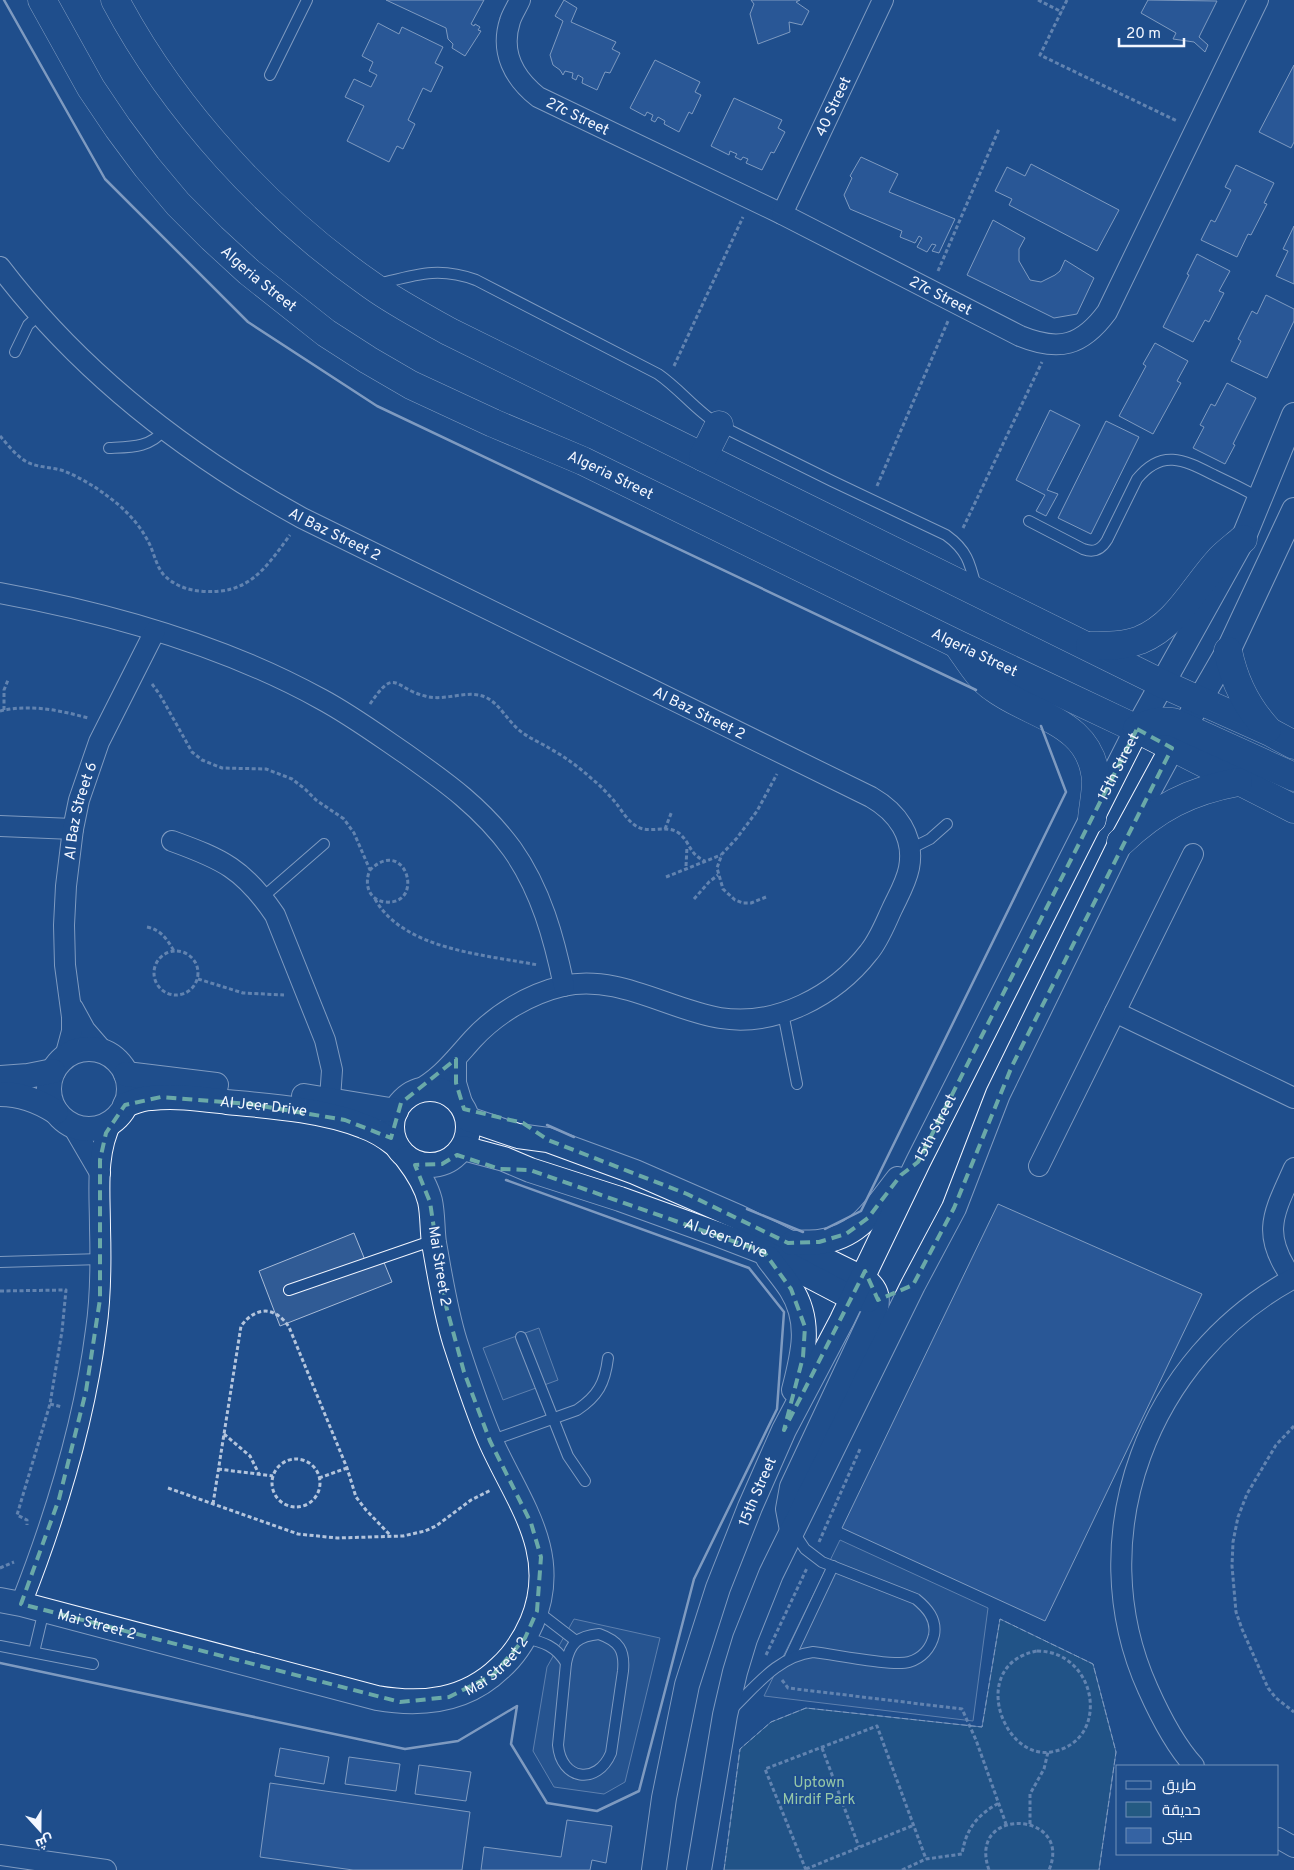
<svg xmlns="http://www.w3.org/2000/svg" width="1294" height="1870" font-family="Overpass,Cairo,sans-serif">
<rect width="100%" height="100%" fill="#1f4e8c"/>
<!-- green -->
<path fill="#245a82" stroke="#a8bbd7" d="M1000,1619L1093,1664L1116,1752L1099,1870H724L740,1749L771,1722L806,1708L982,1727Z"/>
<!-- parking -->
<g fill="#305b95" stroke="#a8bbd7">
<path d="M354,1233L367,1265L383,1260L392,1282L280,1326L259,1271Z"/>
<path d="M539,1328L558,1380L503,1400L483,1348Z"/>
<path d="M840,1540L988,1608L973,1721L764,1696Z"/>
<path d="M574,1619L660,1638L625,1782L604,1794L554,1787L533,1751L547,1667Z"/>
</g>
<!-- building -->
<g fill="#3563a3" stroke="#f2f6ff">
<path d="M386,0H484L471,24L474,26L475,24L480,27L478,30L481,31L465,56L452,48L453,44L448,39L446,28Z"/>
<path d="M564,0L577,8L571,22L616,42L612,49L620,53L610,73L605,72L597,90L582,83L583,78L578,75L576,80L572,78L573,73L565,71L563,75L560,70L553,65L550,55L563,21L555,16Z"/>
<path d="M751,0H800L796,2L809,11L802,25L789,22L790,32L758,44L750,14L754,4Z"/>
<path d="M1148,0L1217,1L1199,37L1208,45L1205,52L1194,42L1173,39L1176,33L1141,13Z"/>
<path d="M378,23L399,34L402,27L443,47L435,63L443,67L431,92L423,88L408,120L415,124L403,149L397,146L389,162L347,141L364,106L345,97L354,79L371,87L377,75L369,71L373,62L362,56Z"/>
<path d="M655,60L700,82L695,92L701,95L692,114L689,112L679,132L664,124L665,121L658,117L655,122L651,120L653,115L647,112L645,116L630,108Z"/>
<path d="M1294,65V142L1291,148L1259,132Z"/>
<path d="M734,98L782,120L778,128L785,132L774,153L771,152L762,170L746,163L748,159L743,157L741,160L735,157L737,154L730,151L729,155L711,146Z"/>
<path d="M861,157L898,174L889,192L955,219L939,253L932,251L936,245L932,244L927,252L917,247L922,238L919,236L915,243L900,237L902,231L850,209L844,195L852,178L850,176Z"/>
<path d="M1031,164L1119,210L1097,251L1009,205L1012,199L995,191L1007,167L1025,176Z"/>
<path d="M1236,165L1274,183L1264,203L1267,204L1251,235L1248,234L1237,257L1201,240L1211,220L1215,222L1231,190L1225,187Z"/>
<path d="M993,220L1025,238L1019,249V261L1030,280L1041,282L1055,275L1060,271L1065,260L1094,278L1077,314L1054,318L967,275Z"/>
<path d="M1294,226V284L1276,276L1288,251L1283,249Z"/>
<path d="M1197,254L1230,271L1219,291L1224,293L1209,322L1205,320L1193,342L1163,327L1189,275L1187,274Z"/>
<path d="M1266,295L1294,309V321L1267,378L1231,361L1241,341L1238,339L1252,311L1257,314Z"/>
<path d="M1155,343L1188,361L1177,381L1181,383L1153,434L1119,416L1146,366L1143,364Z"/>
<path d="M1227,383L1256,398L1233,444L1235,445L1225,464L1193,448L1204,427L1200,425L1211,404L1215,406Z"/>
<path d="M1050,410L1080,425L1047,490L1058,494L1046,516L1036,511L1045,495L1016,480Z"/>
<path d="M1106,421L1139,437L1091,534L1058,518Z"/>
<path d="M998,1204L1202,1294L1045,1621L842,1528Z"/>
<path d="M280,1748L329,1757L324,1784L275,1776Z"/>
<path d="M349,1757L400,1764L396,1791L345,1784Z"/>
<path d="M419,1765L471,1772L466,1801L415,1794Z"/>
<path d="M270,1783L470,1812L462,1870H353L260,1857Z"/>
<path d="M567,1820L612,1826L606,1863L592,1860L590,1870H481L484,1847L561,1857Z"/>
</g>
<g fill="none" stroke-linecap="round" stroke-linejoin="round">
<defs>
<g id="service">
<path d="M270,75L307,0"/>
<path d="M378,284C415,275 438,266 476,280L658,374C680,389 696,411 719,425L832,481L946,535C967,550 970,563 976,587"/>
<path d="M15,352L28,325L40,314"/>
<path d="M109,448C131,447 150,448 165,429"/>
<path d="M1029,521L1083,549C1094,553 1101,550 1107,540L1137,479C1162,448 1184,460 1214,475C1229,482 1245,490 1260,498"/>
<path d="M910,849L930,839L947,824"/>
<path d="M263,897L324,844"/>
<path d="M783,1013L797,1084"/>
<path d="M0,1262L101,1259"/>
<path d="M289,1290L434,1240"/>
<path d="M521,1337L562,1441L568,1456L585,1481"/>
<path d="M490,1441L577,1410C598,1396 605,1383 608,1358"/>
<path d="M537,1611L576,1641"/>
<path d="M599,1634C619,1641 625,1650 623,1671L611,1753C597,1786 561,1780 558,1745L566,1663C570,1643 578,1636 599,1634Z"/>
<path d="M525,1638C543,1642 556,1646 566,1663"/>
<path d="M0,1646L93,1664"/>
<path d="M34,1652L44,1610"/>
<path d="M790,1657L833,1566"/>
<path d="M731,1710C755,1687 778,1656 813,1652C833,1654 893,1667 909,1662C922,1658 931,1648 934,1635C937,1619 927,1608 916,1599L822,1562L805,1549L793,1531"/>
</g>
<g id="minor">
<path id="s1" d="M520,0C517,7 512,14 510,21C500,52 514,78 538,97L782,214L1020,336C1059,352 1082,346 1107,312L1258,0"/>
<path id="s2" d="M782,214L883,0"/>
<path id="s3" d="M0,267C80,372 187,455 302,518L871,797C897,812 915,836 909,868C906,883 898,896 892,909C885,924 879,940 869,952C835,996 776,1027 720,1018C667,1009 618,974 563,986C529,994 496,1014 473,1039C453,1061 441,1078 415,1092"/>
<path d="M0,593C109,613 223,645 321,699C351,715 378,735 406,754C447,783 482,808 512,849C541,890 554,938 564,986"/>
<path d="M0,826L73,829"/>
<path d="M172,841C222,859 244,869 275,915L325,1040L332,1070L330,1099"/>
<path d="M73,1008L85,1030L104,1052"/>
<path d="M1115,1012L1294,1098"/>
<path id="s4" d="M65,1057L72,1031V1017L65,965L64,925L66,886L73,829L79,800L99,742L155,631"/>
<path d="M456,1059V1083L463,1106"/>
<path d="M72,1125L100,1173"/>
<path d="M1039,1166L1193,854"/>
<path d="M1292,1278C1260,1233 1274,1213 1294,1168"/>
<path d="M21,1604C56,1515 84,1425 96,1330C101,1297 101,1263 100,1228C100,1192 95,1154 112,1121"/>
<path d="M1194,1766C1174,1744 1160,1716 1148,1689C1079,1536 1149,1356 1294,1278"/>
<path d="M1278,1838L1294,1847"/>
<path d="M0,1855L106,1870"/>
</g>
<g id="tertiary">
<circle cx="89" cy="1089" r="40"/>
<path d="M126,1074L216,1085"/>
<path d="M0,1078L28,1076L53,1071"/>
<circle cx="430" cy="1127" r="38"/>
<path d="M0,1094C21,1094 39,1101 56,1112"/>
<path d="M304,1096L396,1111"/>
<path id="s5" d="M125,1105C134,1102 142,1098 151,1098C176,1095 202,1099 227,1102C269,1106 324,1110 363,1126C375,1130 386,1137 396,1145"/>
<path d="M468,1119L518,1136L548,1140L635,1172L738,1217L862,1278C874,1286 879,1294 876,1308L792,1487L788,1509L792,1530"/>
<path id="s6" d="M463,1148L504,1159L530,1170L620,1199L717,1234L764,1252L852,1298L868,1300"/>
<path d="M792,1243C801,1242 810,1243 819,1242C860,1237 875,1208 898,1179"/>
<path d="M768,1258C775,1268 784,1278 791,1289C812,1322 803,1355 794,1390"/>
<path id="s7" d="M0,1600L21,1604L377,1698C423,1706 466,1701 500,1668C515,1655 524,1640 532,1622C561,1553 518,1502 491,1442C477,1410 466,1376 455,1342C445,1310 440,1276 434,1243C432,1229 433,1215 430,1201C426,1185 417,1171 407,1158"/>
<path id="s8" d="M654,1870L664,1798L687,1685L718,1588L750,1507L784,1430L842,1320L918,1162L1137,729L1243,539L1294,415"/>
<path d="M699,1870L725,1715L735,1672L745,1639L771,1574L913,1285L954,1208L998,1094L1121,842L1172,748L1228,651L1294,510"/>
</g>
<g id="secondary">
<path id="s9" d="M42,0L91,88L118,128L147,167L178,204L212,238L249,272L326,333L368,360L411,385L493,423L583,461L957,644L1137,729L1294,809"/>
<path d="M115,0C174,111 269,214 371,285C396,303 423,317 450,332L1163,684L1270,732L1294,745"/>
<path d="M703,457L719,425"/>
<path d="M1090,646C1107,646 1124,646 1140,640C1177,625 1194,587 1220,559C1227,552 1235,546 1243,539"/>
<path d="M960,648C970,662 979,678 994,688C1033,717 1092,721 1096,781C1096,794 1093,807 1092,819"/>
<path d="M1228,651C1234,681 1247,707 1267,729"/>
<path d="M1137,729C1150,723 1159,720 1173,722L1294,777"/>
<path d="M1121,842C1157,808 1189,791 1238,782"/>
</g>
</defs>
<!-- service casing -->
<use href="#service" stroke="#f2f6ff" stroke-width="12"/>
<!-- minor casing -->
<use href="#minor" stroke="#f2f6ff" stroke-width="22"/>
<!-- tertiary casing -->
<use href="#tertiary" stroke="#f2f6ff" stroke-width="26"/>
<!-- secondary casing -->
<use href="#secondary" stroke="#f2f6ff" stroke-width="29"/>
<!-- path -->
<g stroke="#b3c4dc" stroke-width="3" stroke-dasharray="4 2.5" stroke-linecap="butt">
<path d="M1038,0L1062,12"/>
<path d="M1067,0L1040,55L1177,121"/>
<path d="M938,271L999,129"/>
<path d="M674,366L743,217"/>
<path d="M0,436C8,445 16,456 27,462C39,468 52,467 64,471C79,477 94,486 106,495C124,508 139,523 149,543C154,553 156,565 163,574C172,584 186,590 200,591C248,596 265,569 290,535"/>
<path d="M877,486L948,321"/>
<path d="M963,528L1042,362"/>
<path d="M152,684L160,695L192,752L202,760L222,768L266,769L292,779L305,789L316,800L344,819L354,833L370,870C364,883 368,900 385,902C426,906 406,835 370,870"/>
<path d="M370,704C396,666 393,688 425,696C445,702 467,689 485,697C500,703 508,723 523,733C531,739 541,743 549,748C565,757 579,767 592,779C601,786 609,795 616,803C622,811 628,821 636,826C650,835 667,823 680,834C691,844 689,854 705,861"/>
<path d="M4,710V690L8,680"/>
<path d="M0,711C30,704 59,710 88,718"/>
<path d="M665,829L672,811"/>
<path d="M686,866L687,847"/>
<path d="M666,877L721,855"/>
<path d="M766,897L751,903H743L735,900L723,889L717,868L722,854L737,838L757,811L777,774"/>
<path d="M375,899C403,950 487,955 538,965"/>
<path d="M694,899L709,882L718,875"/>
<path d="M147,927C161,930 167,939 174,951"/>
<circle cx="176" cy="973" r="22"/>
<path d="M198,979L243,993L284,995"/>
<path d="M0,1291L66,1290L62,1331L50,1404L17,1515L27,1520V1525"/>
<path d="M50,1404L62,1407"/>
<path d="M1294,1426L1276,1445L1247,1494L1238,1517L1233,1542L1232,1566L1236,1612L1242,1629L1268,1688L1276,1698L1294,1712"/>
<path d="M224,1434L250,1456L259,1474"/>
<circle cx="296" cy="1483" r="24"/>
<path d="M218,1469L273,1476"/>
<path d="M319,1478L347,1468"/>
<path d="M168,1488L298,1534L337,1538L403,1536L425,1531L436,1526L471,1500L491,1490"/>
<path d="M213,1504L241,1326C256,1306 275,1306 289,1327L347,1468L356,1497L366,1510L391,1536"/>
<path d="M819,1542L860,1449"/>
<path d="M0,1568L14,1562"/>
<path d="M1037,1651C1098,1651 1112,1742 1051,1752C1002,1760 968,1664 1037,1651Z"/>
<path d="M766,1655L807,1568"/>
<path d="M782,1680L788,1688L962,1709L976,1740L1006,1824"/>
<path d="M822,1748L859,1847"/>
<path d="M1030,1824V1794L1044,1769L1048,1752"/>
<path d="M806,1869L914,1825"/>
<path d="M806,1870L765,1769L877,1726L926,1859"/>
<path d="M902,1870L926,1859L962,1854C966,1829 977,1815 999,1803"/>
<path d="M989,1870C966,1805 1074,1811 1049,1870"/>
</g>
<!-- service -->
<use href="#service" stroke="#1f4e8c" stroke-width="10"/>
<!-- minor -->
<use href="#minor" stroke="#1f4e8c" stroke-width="20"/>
<!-- tertiary -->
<use href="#tertiary" stroke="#1f4e8c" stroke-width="24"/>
<!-- secondary -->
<use href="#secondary" stroke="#1f4e8c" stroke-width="28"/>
<!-- fence -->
<path stroke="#f2f6ff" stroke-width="1" stroke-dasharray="6 2.5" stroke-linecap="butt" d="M724,1870L740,1749L771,1722L806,1708L982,1727L1000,1619L1093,1664L1116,1752L1099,1870"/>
<!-- wall -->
<g stroke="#f2f6ff" stroke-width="2.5">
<path d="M4,0L105,179L248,322L377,406L976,690"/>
<path d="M547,1125L574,1137"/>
<path d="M747,1209L803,1232"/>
<path d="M825,1229L861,1211L1066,792L1041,726"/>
<path d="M0,1663L405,1749L458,1741L517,1706L511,1744L547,1803L597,1811L639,1791L694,1579L777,1409L784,1312L749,1268L506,1180"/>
</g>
</g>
<!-- marked area -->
<path d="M0 0H1294V1870H0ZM1137,729L1172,748L1012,1066L954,1208L913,1285L878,1300L865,1271L784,1430L803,1357L805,1327L791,1289L764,1252L530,1170L500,1169L457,1155L442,1164L415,1165L430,1202L445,1302L464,1372L490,1441L531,1523L541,1557L537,1611L525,1638L493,1675L449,1697L400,1702L21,1604L59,1499L86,1391L100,1299V1160L106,1133L125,1105L161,1097L250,1104L345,1120L391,1138L401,1103L456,1059V1083L464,1109L523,1123L548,1140L687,1194L788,1243L819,1242L846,1234L868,1218L901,1175L918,1162Z" fill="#1f4e8c" fill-opacity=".55" fill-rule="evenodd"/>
<path fill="none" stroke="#6aa9a8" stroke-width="4" stroke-dasharray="10 6" stroke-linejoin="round" d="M1137,729L1172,748L1012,1066L954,1208L913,1285L878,1300L865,1271L784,1430L803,1357L805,1327L791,1289L764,1252L530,1170L500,1169L457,1155L442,1164L415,1165L430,1202L445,1302L464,1372L490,1441L531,1523L541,1557L537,1611L525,1638L493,1675L449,1697L400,1702L21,1604L59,1499L86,1391L100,1299V1160L106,1133L125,1105L161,1097L250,1104L345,1120L391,1138L401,1103L456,1059V1083L464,1109L523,1123L548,1140L687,1194L788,1243L819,1242L846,1234L868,1218L901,1175L918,1162Z"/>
<g text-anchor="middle" stroke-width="4" stroke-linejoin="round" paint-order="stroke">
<!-- street labels -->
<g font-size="15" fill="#f2f6ff" stroke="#1f4e8c">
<text dy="5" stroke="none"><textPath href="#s2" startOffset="119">40 Street</textPath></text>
<text dy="5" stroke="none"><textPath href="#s1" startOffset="154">27c Street</textPath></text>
<text dy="5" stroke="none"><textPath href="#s9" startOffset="356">Algeria Street</textPath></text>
<text dy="5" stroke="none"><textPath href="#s1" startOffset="559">27c Street</textPath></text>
<text dy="5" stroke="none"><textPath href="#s9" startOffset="761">Algeria Street</textPath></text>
<text dy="5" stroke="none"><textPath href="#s3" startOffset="432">Al Baz Street 2</textPath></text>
<text dy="5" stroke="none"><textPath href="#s9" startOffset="1166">Algeria Street</textPath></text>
<text dy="5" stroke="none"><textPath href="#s3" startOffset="838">Al Baz Street 2</textPath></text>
<text dy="5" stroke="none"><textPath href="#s8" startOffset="1204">15th Street</textPath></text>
<text dy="5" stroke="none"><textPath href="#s4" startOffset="249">Al Baz Street 6</textPath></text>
<text dy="5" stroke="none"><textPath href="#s5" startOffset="140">Al Jeer Drive</textPath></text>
<text dy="5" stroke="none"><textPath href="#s8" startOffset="799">15th Street</textPath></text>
<text dy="5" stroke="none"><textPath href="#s6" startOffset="278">Al Jeer Drive</textPath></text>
<text transform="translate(440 1266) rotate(81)" y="5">Mai Street 2</text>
<text dy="5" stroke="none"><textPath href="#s8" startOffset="394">15th Street</textPath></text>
<text dy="5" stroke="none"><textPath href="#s7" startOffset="100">Mai Street 2</textPath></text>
<text dy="5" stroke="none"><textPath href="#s7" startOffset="520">Mai Street 2</textPath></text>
</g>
<!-- park labels -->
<g font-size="15" fill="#97c8a6" stroke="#1f4e8c">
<text x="819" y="1787">Uptown<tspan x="819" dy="17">Mirdif Park</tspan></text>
</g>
</g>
<!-- legend -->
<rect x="1116" y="1765" width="162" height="90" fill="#1f4e8c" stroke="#7391ba"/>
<rect x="1126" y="1781" width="25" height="8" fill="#1f4e8c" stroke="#7391ba"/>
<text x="1162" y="1790" font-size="15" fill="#f2f6ff">طريق</text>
<rect x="1126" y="1802" width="25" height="15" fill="#245a82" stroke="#7391ba"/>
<text x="1162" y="1815" font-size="15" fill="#f2f6ff">حديقة</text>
<rect x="1126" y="1828" width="25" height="15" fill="#3563a3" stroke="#7391ba"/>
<text x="1162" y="1840" font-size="15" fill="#f2f6ff">مبنى</text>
<!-- north arrow -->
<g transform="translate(40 1830) rotate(159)" stroke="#1f4e8c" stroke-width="4" paint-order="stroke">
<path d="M0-4L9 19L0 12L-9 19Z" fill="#f2f6ff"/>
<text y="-8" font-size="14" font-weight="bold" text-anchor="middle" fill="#f2f6ff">ش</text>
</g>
<!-- scale -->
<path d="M1119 38v8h65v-8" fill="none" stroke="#f2f6ff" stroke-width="2.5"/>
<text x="1126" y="38" font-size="15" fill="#f2f6ff" stroke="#1f4e8c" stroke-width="4" paint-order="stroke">20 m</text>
</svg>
